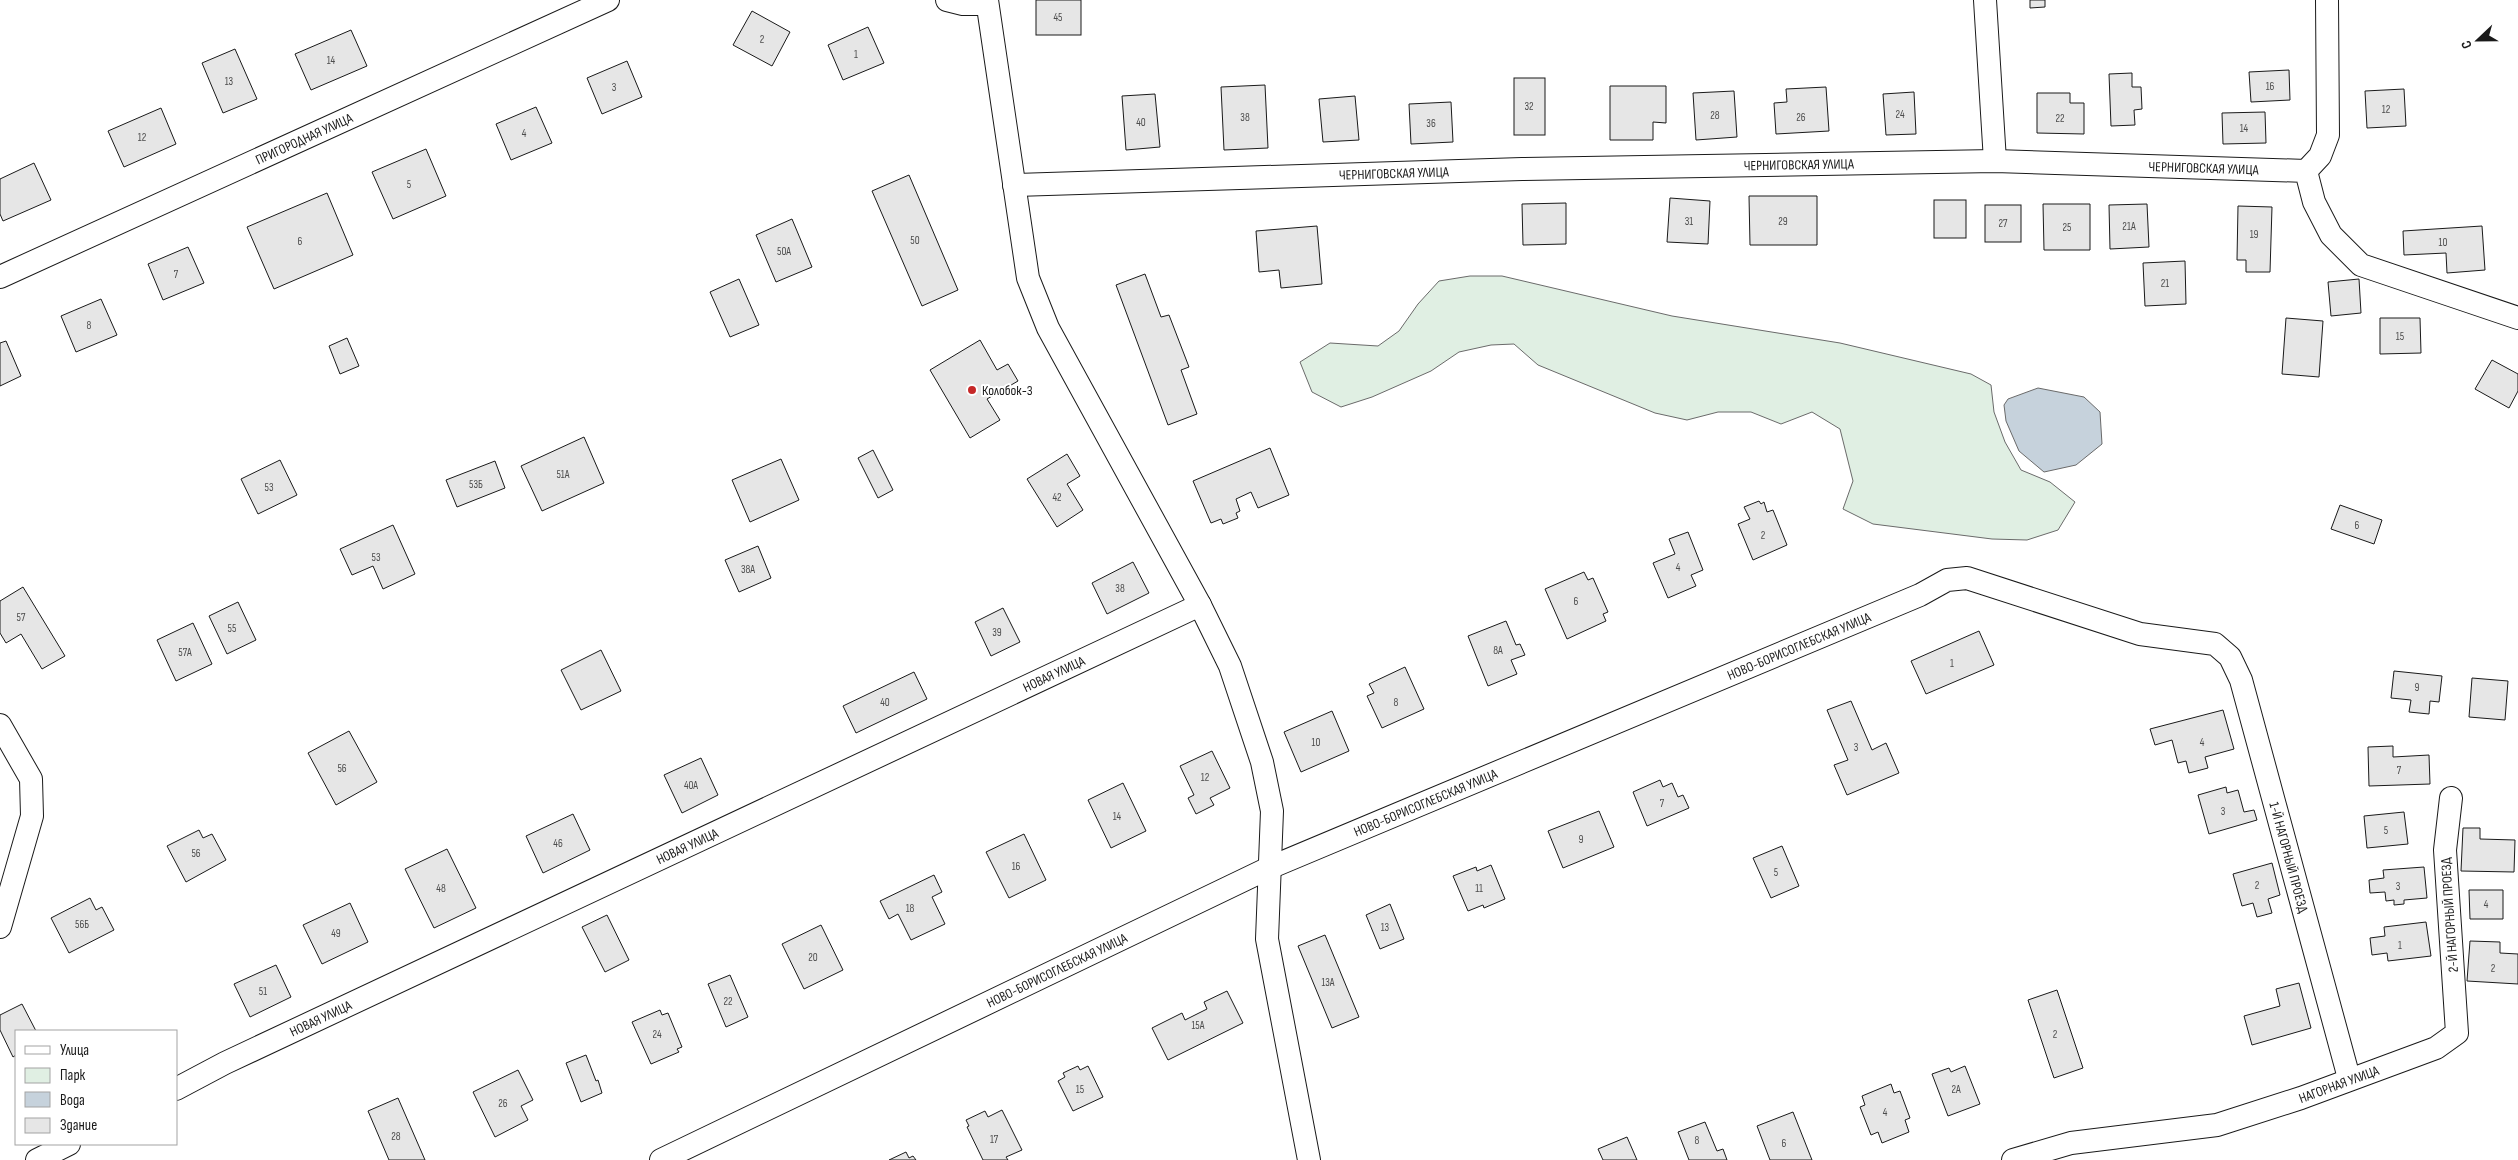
<svg xmlns="http://www.w3.org/2000/svg" width="2518" height="1160" font-family="'Sofia Sans Condensed',sans-serif">
<rect width="100%" height="100%" fill="#fff"/>
<!-- green -->
<path fill="#e0efe3" stroke="#6a6a6a" d="M1470,276H1502L1672,316L1840,343L1971,374L1991,385L1994,412L2005,442L2021,470L2050,482L2075,502L2058,530L2027,540L1992,539L1873,524L1843,509L1853,481L1840,429L1812,412L1781,424L1751,412H1718L1687,420L1655,413L1538,365L1514,344L1491,345L1459,352L1431,371L1372,397L1341,407L1312,392L1300,362L1330,343L1378,346L1399,331L1418,304L1439,281Z"/>
<!-- water -->
<path fill="#c6d2dc" stroke="#6a6a6a" d="M2038,388L2084,397L2100,412L2102,444L2076,465L2044,472L2019,451L2006,421L2004,405L2008,399Z"/>
<!-- building -->
<g fill="#e6e6e6" stroke="#1a1a1a">
<rect x="1036" y="0" width="45" height="35"/>
<path d="M2030,0H2045V7L2030,8Z"/>
<path d="M752,11L790,32L772,66L733,45Z"/>
<path d="M868,27L884,63L843,80L828,45Z"/>
<path d="M351,30L367,66L311,90L295,54Z"/>
<path d="M235,49L257,99L223,113L202,63Z"/>
<path d="M627,61L642,97L602,114L587,78Z"/>
<path d="M2289,70L2290,100L2251,102L2249,72Z"/>
<path d="M2132,73V87H2141L2142,109L2134,110L2135,125L2111,126L2109,74Z"/>
<rect x="1514" y="78" width="31" height="57"/>
<path d="M1265,85L1268,148L1224,150L1221,87Z"/>
<path d="M1610,86H1666V123L1653,122V140H1610Z"/>
<path d="M1826,87L1829,131L1776,134L1774,103L1787,102L1786,89Z"/>
<path d="M2404,89L2406,126L2367,128L2365,91Z"/>
<path d="M1734,91L1737,137L1696,140L1693,93Z"/>
<path d="M1914,92L1916,134L1886,135L1883,94Z"/>
<path d="M2037,93H2070V103H2084V134L2037,133Z"/>
<path d="M1155,94L1160,147L1126,150L1122,96Z"/>
<path d="M1355,96L1359,140L1323,142L1319,99Z"/>
<path d="M1451,102L1453,142L1411,144L1409,104Z"/>
<path d="M536,107L552,143L511,160L496,124Z"/>
<path d="M161,108L176,144L124,167L108,131Z"/>
<path d="M2265,112L2266,143L2223,144L2222,113Z"/>
<path d="M426,149L446,196L393,219L372,172Z"/>
<path d="M34,163L51,200L3,221L0,214V179Z"/>
<path d="M909,175L958,290L922,306L872,191Z"/>
<path d="M327,193L353,255L274,289L247,227Z"/>
<path d="M1749,196H1817V245H1750Z"/>
<path d="M1670,198L1710,201L1708,244L1667,242Z"/>
<rect x="1934" y="200" width="32" height="38"/>
<path d="M1566,203V244L1523,245L1522,204Z"/>
<path d="M2043,204H2090V250H2044Z"/>
<path d="M2147,204L2149,247L2110,249L2109,205Z"/>
<rect x="1985" y="205" width="36" height="37"/>
<path d="M2238,206L2272,207L2270,272H2246V260H2237Z"/>
<path d="M792,219L812,267L776,282L756,235Z"/>
<path d="M1317,226L1322,284L1281,288L1279,270L1259,272L1256,231Z"/>
<path d="M2482,226L2485,270L2447,273L2446,253L2404,255L2403,231Z"/>
<path d="M188,247L204,283L163,300L148,264Z"/>
<path d="M2185,261L2186,304L2145,306L2143,263Z"/>
<path d="M1145,274L1161,317L1169,315L1189,367L1181,370L1197,414L1168,425L1116,285Z"/>
<path d="M739,279L759,325L730,337L710,292Z"/>
<path d="M2359,279L2361,313L2331,316L2328,282Z"/>
<path d="M101,299L117,335L76,352L61,316Z"/>
<path d="M2286,318L2323,321L2319,377L2282,374Z"/>
<path d="M2380,318H2420L2421,353L2380,354Z"/>
<path d="M347,338L359,366L340,374L329,346Z"/>
<path d="M980,340L997,370L1008,364L1018,381L987,399L1000,420L970,438L930,370Z"/>
<path d="M6,341L21,376L0,386V343Z"/>
<path d="M2492,360L2518,374V391L2509,408L2475,389Z"/>
<path d="M584,437L604,483L542,511L521,466Z"/>
<path d="M1270,448L1289,495L1258,508L1251,492L1236,499L1240,511L1236,513L1238,518L1223,524L1221,519L1211,523L1193,481Z"/>
<path d="M873,450L893,490L878,498L858,458Z"/>
<path d="M1067,454L1080,476L1067,484L1083,510L1057,527L1027,479Z"/>
<path d="M781,459L799,500L750,522L732,480Z"/>
<path d="M280,460L297,495L258,514L241,479Z"/>
<path d="M495,461L505,488L457,507L446,480Z"/>
<path d="M1759,501L1761,504L1764,502L1767,512L1773,510L1787,545L1753,560L1738,524L1750,519L1744,507Z"/>
<path d="M2340,505L2382,520L2374,544L2331,529Z"/>
<path d="M393,525L415,574L383,589L373,566L352,575L340,549Z"/>
<path d="M1688,532L1703,570L1691,575L1696,586L1668,598L1653,563L1675,554L1669,539Z"/>
<path d="M758,546L771,578L739,592L725,560Z"/>
<path d="M1133,562L1149,593L1107,614L1092,583Z"/>
<path d="M1584,572L1588,580L1593,578L1608,612L1603,614L1606,621L1567,639L1545,589Z"/>
<path d="M23,587L65,656L42,669L21,634L6,643L0,633V601Z"/>
<path d="M238,602L256,640L227,654L209,616Z"/>
<path d="M1003,608L1020,642L991,656L975,622Z"/>
<path d="M1506,621L1516,645L1520,644L1525,655L1511,660L1517,674L1488,686L1468,636Z"/>
<path d="M193,623L212,664L176,681L157,640Z"/>
<path d="M1979,631L1994,665L1926,694L1911,661Z"/>
<path d="M601,650L621,691L581,710L561,670Z"/>
<path d="M1405,667L1424,709L1382,728L1367,696L1374,693L1369,684Z"/>
<path d="M2394,671L2442,676L2439,702L2430,701L2429,714L2409,712L2411,700L2391,698Z"/>
<path d="M914,672L927,699L856,733L843,706Z"/>
<path d="M2472,678L2508,681L2505,720L2469,717Z"/>
<path d="M1851,701L1872,750L1886,743L1899,773L1847,795L1834,765L1848,760L1827,710Z"/>
<path d="M2223,710L2234,749L2205,757L2208,768L2189,773L2186,761L2178,763L2172,740L2155,745L2150,729Z"/>
<path d="M1332,711L1349,751L1301,772L1284,732Z"/>
<path d="M349,731L377,782L336,805L308,753Z"/>
<path d="M2393,746V757L2429,755L2430,784L2369,786L2368,747Z"/>
<path d="M1212,751L1230,788L1210,798L1214,805L1196,814L1188,798L1194,795L1180,766Z"/>
<path d="M701,758L718,795L682,813L664,775Z"/>
<path d="M1660,780L1663,787L1672,783L1678,797L1683,795L1689,808L1647,826L1633,792Z"/>
<path d="M1123,783L1146,831L1111,848L1088,800Z"/>
<path d="M2226,787L2227,793L2238,790L2244,812L2254,810L2257,820L2209,834L2198,795Z"/>
<path d="M1599,811L1614,847L1563,868L1548,831Z"/>
<path d="M2404,812L2408,844L2367,848L2364,816Z"/>
<path d="M573,814L590,850L543,873L526,836Z"/>
<path d="M2463,828H2480V839L2515,840L2514,872L2461,871Z"/>
<path d="M199,830L203,838L212,834L226,860L186,882L167,846Z"/>
<path d="M1024,834L1046,880L1009,898L986,852Z"/>
<path d="M1782,846L1799,886L1771,898L1753,858Z"/>
<path d="M447,849L476,908L434,928L405,869Z"/>
<path d="M2272,863L2280,895L2268,899L2272,913L2257,917L2253,903L2242,906L2233,874Z"/>
<path d="M1491,865L1505,899L1484,908L1483,905L1468,911L1453,876L1476,867L1477,871Z"/>
<path d="M2424,867L2427,898L2404,900V904L2394,905V900L2386,901L2385,892L2370,893L2369,880L2384,878L2383,870Z"/>
<path d="M934,875L942,892L932,897L945,924L911,940L898,914L889,919L880,901Z"/>
<path d="M2469,890H2503V919H2470Z"/>
<path d="M90,898L96,910L102,907L114,930L69,953L51,918Z"/>
<path d="M350,903L368,942L322,964L303,925Z"/>
<path d="M1390,904L1404,939L1380,949L1366,915Z"/>
<path d="M607,915L629,960L605,972L582,927Z"/>
<path d="M2426,922L2431,956L2388,961L2387,953L2372,955L2370,938L2385,936L2384,927Z"/>
<path d="M821,925L843,970L804,989L782,944Z"/>
<path d="M1325,935L1359,1017L1332,1028L1298,946Z"/>
<path d="M2470,941L2500,942V953L2518,954V984L2467,981Z"/>
<path d="M276,965L291,997L250,1017L234,984Z"/>
<path d="M730,975L748,1017L726,1027L708,984Z"/>
<path d="M2299,983L2311,1028L2252,1045L2244,1016L2280,1006L2276,989Z"/>
<path d="M2057,990L2083,1068L2054,1078L2028,1000Z"/>
<path d="M1227,991L1243,1023L1168,1060L1152,1028L1182,1013L1185,1020L1207,1009L1204,1002Z"/>
<path d="M22,1004L36,1031H16V1055L13,1057L0,1030V1015Z"/>
<path d="M660,1010L662,1015L668,1013L682,1047L677,1049L679,1052L651,1064L632,1022Z"/>
<path d="M586,1055L596,1081L598,1080L602,1093L581,1102L566,1063Z"/>
<path d="M1078,1066L1080,1070L1088,1066L1103,1097L1073,1111L1058,1081L1065,1077L1063,1073Z"/>
<path d="M1965,1066L1980,1104L1948,1116L1932,1074L1949,1068L1951,1072Z"/>
<path d="M518,1070L533,1100L521,1106L528,1120L495,1137L473,1092Z"/>
<path d="M1891,1084L1894,1093L1900,1091L1910,1118L1905,1120L1909,1132L1882,1143L1878,1132L1871,1135L1860,1107L1865,1105L1862,1096Z"/>
<path d="M398,1098L425,1160H389L368,1111Z"/>
<path d="M1002,1110L1022,1150L1006,1157L1008,1160H983L967,1127L969,1126L966,1120L985,1111L988,1117Z"/>
<path d="M1793,1112L1812,1160H1770L1757,1126Z"/>
<path d="M1705,1122L1717,1151L1723,1149L1727,1160H1689L1678,1132Z"/>
<path d="M1627,1137L1637,1160H1603L1598,1149Z"/>
<path d="M906,1152L909,1158L913,1156L916,1160H889Z"/>
</g>
<g fill="none" stroke-linecap="round" stroke-linejoin="round">
<defs>
<g id="street">
<path d="M947,0L963,4H987"/>
<path d="M987,0L1028,278L1048,328L1200,605L1230,666L1262,762L1272,811L1267,939L1309,1160"/>
<path d="M1985,0L1995,161"/>
<path d="M2306,171L2320,156L2328,135L2327,0"/>
<path id="s1" d="M1014,185L1522,169L1995,161L2306,171L2314,202L2331,235L2361,265L2518,318"/>
<path id="s2" d="M0,277L608,0"/>
<path d="M0,725L31,779L32,816L0,927"/>
<path id="s3" d="M176,1089L225,1063L1200,605"/>
<path d="M37,1160L69,1144"/>
<path id="s4" d="M661,1160L1269,868L1920,595L1947,580L1967,578L2140,634L2215,644L2230,657L2241,680L2349,1078"/>
<path id="s5" d="M2013,1160L2071,1143L2217,1125L2301,1098L2436,1048L2457,1033L2445,850L2451,798"/>
</g>
</defs>
<!-- street casing -->
<use href="#street" stroke="#1a1a1a" stroke-width="24"/>
<!-- street -->
<use href="#street" stroke="#fff" stroke-width="22"/>
</g>
<!-- markers -->
<circle fill="#c62828" stroke="#fff" stroke-width="2" cx="972" cy="390" r="5"/>
<g text-anchor="middle" stroke-width="4" stroke-linejoin="round" paint-order="stroke">
<!-- number labels -->
<g font-size="11" fill="#4d4d4d">
<text x="1058" y="21">45</text>
<text x="762" y="43">2</text>
<text x="856" y="58">1</text>
<text x="331" y="64">14</text>
<text x="229" y="85">13</text>
<text x="2270" y="90">16</text>
<text x="614" y="91">3</text>
<text x="1529" y="110">32</text>
<text x="2386" y="113">12</text>
<text x="1900" y="118">24</text>
<text x="1715" y="119">28</text>
<text x="1245" y="121">38</text>
<text x="1801" y="121">26</text>
<text x="2060" y="122">22</text>
<text x="1141" y="126">40</text>
<text x="1431" y="127">36</text>
<text x="2244" y="132">14</text>
<text x="524" y="137">4</text>
<text x="142" y="141">12</text>
<text x="409" y="188">5</text>
<text x="1689" y="225">31</text>
<text x="1783" y="225">29</text>
<text x="2003" y="227">27</text>
<text x="2129" y="230">21А</text>
<text x="2067" y="231">25</text>
<text x="2254" y="238">19</text>
<text x="915" y="244">50</text>
<text x="300" y="245">6</text>
<text x="2443" y="246">10</text>
<text x="784" y="255">50А</text>
<text x="176" y="278">7</text>
<text x="2165" y="287">21</text>
<text x="89" y="329">8</text>
<text x="2400" y="340">15</text>
<text x="563" y="478">51А</text>
<text x="476" y="488">53Б</text>
<text x="269" y="491">53</text>
<text x="1057" y="501">42</text>
<text x="2357" y="529">6</text>
<text x="1763" y="539">2</text>
<text x="376" y="561">53</text>
<text x="1678" y="571">4</text>
<text x="748" y="573">38А</text>
<text x="1120" y="592">38</text>
<text x="1576" y="605">6</text>
<text x="21" y="621">57</text>
<text x="232" y="632">55</text>
<text x="997" y="636">39</text>
<text x="1498" y="654">8А</text>
<text x="185" y="656">57А</text>
<text x="1952" y="667">1</text>
<text x="2417" y="691">9</text>
<text x="885" y="706">40</text>
<text x="1396" y="706">8</text>
<text x="1316" y="746">10</text>
<text x="2202" y="746">4</text>
<text x="1856" y="751">3</text>
<text x="342" y="772">56</text>
<text x="2399" y="774">7</text>
<text x="1205" y="781">12</text>
<text x="691" y="789">40А</text>
<text x="1662" y="807">7</text>
<text x="2223" y="815">3</text>
<text x="1117" y="820">14</text>
<text x="2386" y="834">5</text>
<text x="1581" y="843">9</text>
<text x="558" y="847">46</text>
<text x="196" y="857">56</text>
<text x="1016" y="870">16</text>
<text x="1776" y="876">5</text>
<text x="2257" y="889">2</text>
<text x="2398" y="890">3</text>
<text x="441" y="892">48</text>
<text x="1479" y="892">11</text>
<text x="2486" y="908">4</text>
<text x="910" y="912">18</text>
<text x="82" y="928">56Б</text>
<text x="1385" y="931">13</text>
<text x="336" y="937">49</text>
<text x="2400" y="949">1</text>
<text x="813" y="961">20</text>
<text x="2493" y="972">2</text>
<text x="1328" y="986">13А</text>
<text x="263" y="995">51</text>
<text x="728" y="1005">22</text>
<text x="1198" y="1029">15А</text>
<text x="657" y="1038">24</text>
<text x="2055" y="1038">2</text>
<text x="1080" y="1093">15</text>
<text x="1956" y="1093">2А</text>
<text x="503" y="1107">26</text>
<text x="1885" y="1116">4</text>
<text x="396" y="1140">28</text>
<text x="994" y="1143">17</text>
<text x="1697" y="1144">8</text>
<text x="1784" y="1147">6</text>
</g>
<!-- street labels -->
<g font-size="14" fill="#1a1a1a" stroke="#fff">
<text dy="5" stroke="none"><textPath href="#s2" startOffset="334">ПРИГОРОДНАЯ УЛИЦА</textPath></text>
<text dy="5" stroke="none"><textPath href="#s1" startOffset="785">ЧЕРНИГОВСКАЯ УЛИЦА</textPath></text>
<text dy="5" stroke="none"><textPath href="#s1" startOffset="1190">ЧЕРНИГОВСКАЯ УЛИЦА</textPath></text>
<text dy="5" stroke="none"><textPath href="#s1" startOffset="380">ЧЕРНИГОВСКАЯ УЛИЦА</textPath></text>
<text dy="5" stroke="none"><textPath href="#s4" startOffset="1249">НОВО-БОРИСОГЛЕБСКАЯ УЛИЦА</textPath></text>
<text dy="5" stroke="none"><textPath href="#s3" startOffset="971">НОВАЯ УЛИЦА</textPath></text>
<text dy="5" stroke="none"><textPath href="#s4" startOffset="844">НОВО-БОРИСОГЛЕБСКАЯ УЛИЦА</textPath></text>
<text dy="5" stroke="none"><textPath href="#s3" startOffset="566">НОВАЯ УЛИЦА</textPath></text>
<text dy="5" stroke="none"><textPath href="#s4" startOffset="1918">1-Й НАГОРНЫЙ ПРОЕЗД</textPath></text>
<text transform="translate(2449 915) rotate(-94)" y="5">2-Й НАГОРНЫЙ ПРОЕЗД</text>
<text dy="5" stroke="none"><textPath href="#s4" startOffset="439">НОВО-БОРИСОГЛЕБСКАЯ УЛИЦА</textPath></text>
<text dy="5" stroke="none"><textPath href="#s3" startOffset="161">НОВАЯ УЛИЦА</textPath></text>
<text dy="5" stroke="none"><textPath href="#s5" startOffset="336">НАГОРНАЯ УЛИЦА</textPath></text>
</g>
<!-- poi labels -->
<g font-size="14" fill="#1a1a1a" stroke="#fff" text-anchor="start">
<text x="982" y="395">Колобок-3</text>
</g>
</g>
<!-- legend -->
<rect x="15" y="1030" width="162" height="115" fill="#ffffff" stroke="#a3a3a3"/>
<rect x="25" y="1046" width="25" height="8" fill="#ffffff" stroke="#a3a3a3"/>
<text x="60" y="1055" font-size="15" fill="#1a1a1a">Улица</text>
<rect x="25" y="1068" width="25" height="15" fill="#e0efe3" stroke="#a3a3a3"/>
<text x="60" y="1080" font-size="15" fill="#1a1a1a">Парк</text>
<rect x="25" y="1092" width="25" height="15" fill="#c6d2dc" stroke="#a3a3a3"/>
<text x="60" y="1105" font-size="15" fill="#1a1a1a">Вода</text>
<rect x="25" y="1118" width="25" height="15" fill="#e6e6e6" stroke="#a3a3a3"/>
<text x="60" y="1130" font-size="15" fill="#1a1a1a">Здание</text>
<!-- north arrow -->
<g transform="translate(2478 40) rotate(248)" stroke="#ffffff" stroke-width="4" paint-order="stroke">
<path d="M0-4L9 19L0 12L-9 19Z" fill="#1a1a1a"/>
<text y="-8" font-size="14" font-weight="bold" text-anchor="middle" fill="#1a1a1a">С</text>
</g>
</svg>
